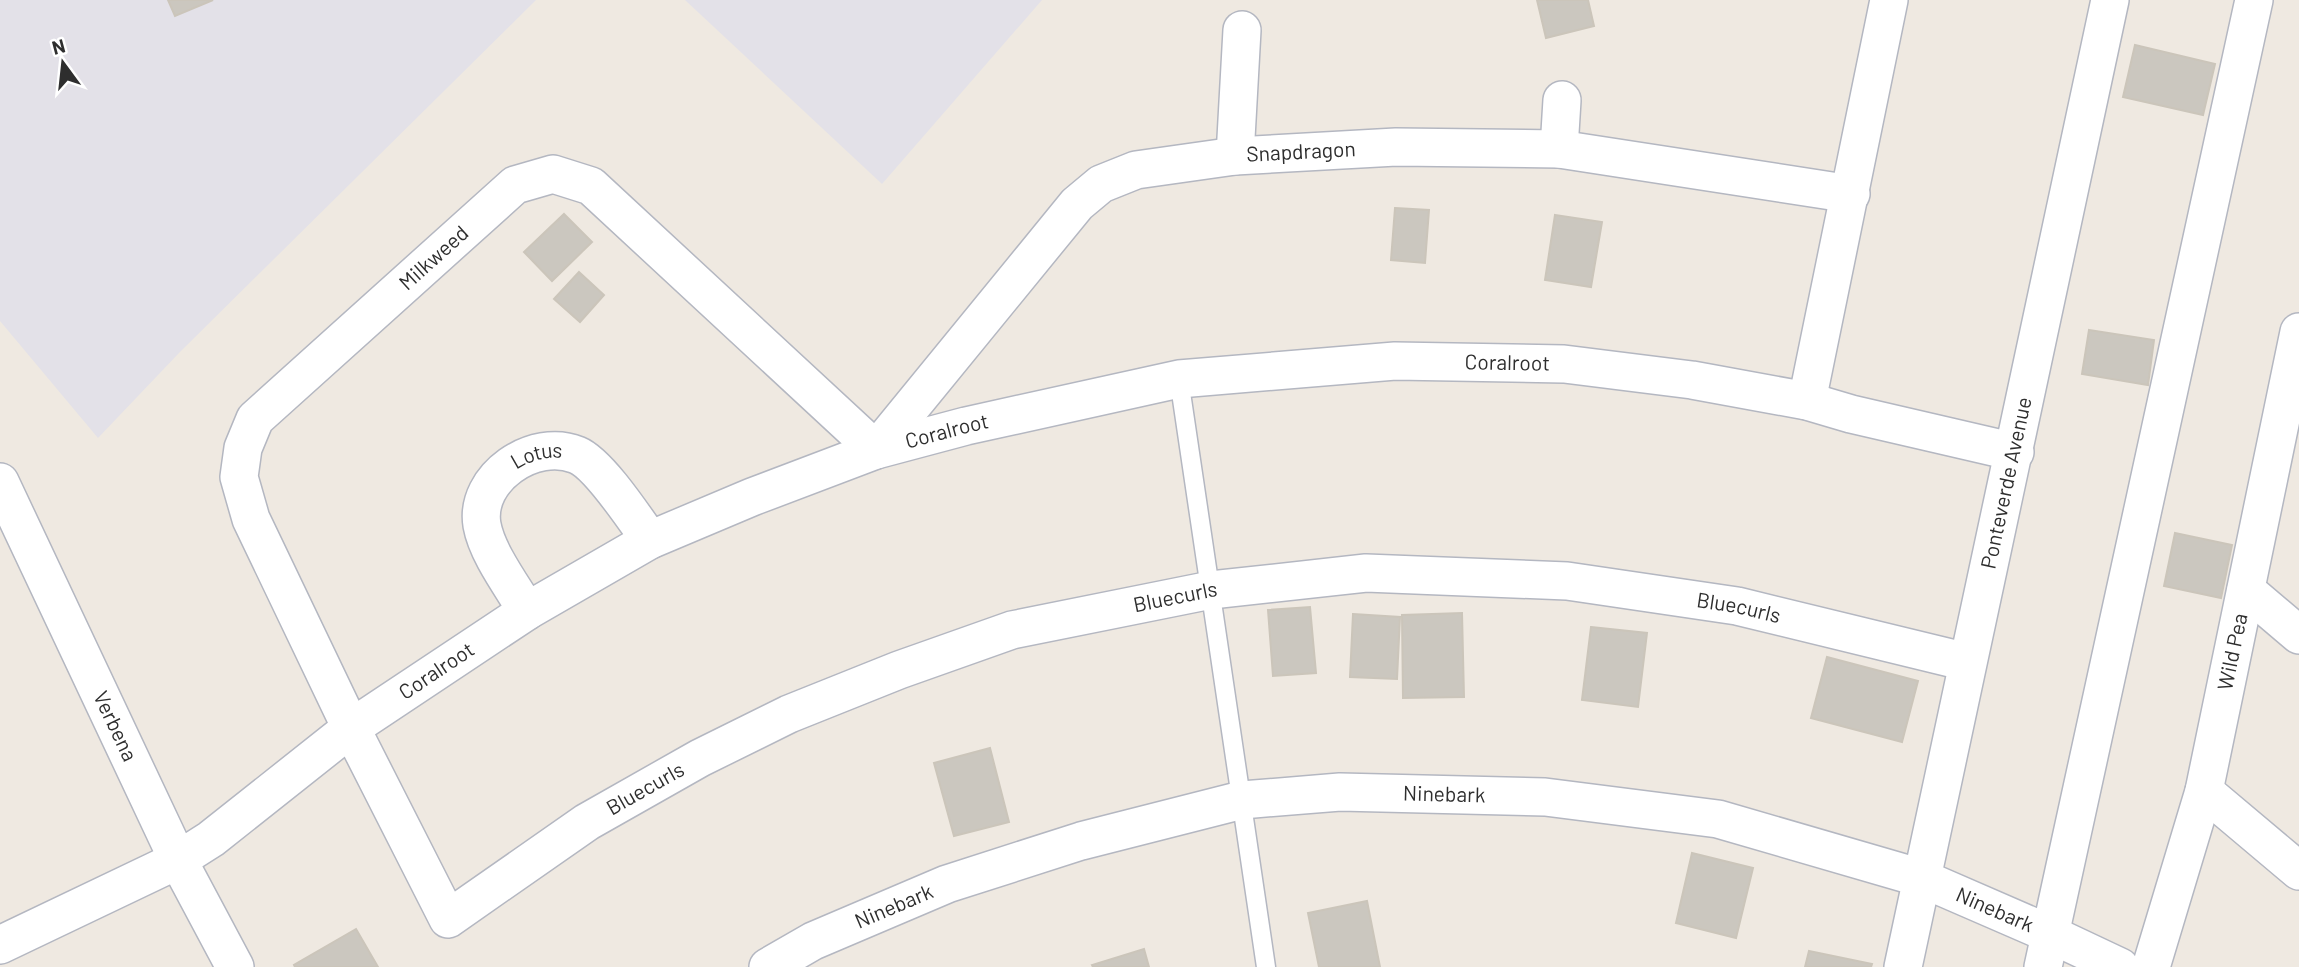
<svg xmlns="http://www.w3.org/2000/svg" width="2299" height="967" font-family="Barlow,sans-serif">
<rect width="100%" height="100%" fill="#efe9e1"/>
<!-- industrial -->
<g fill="#e3e1e8">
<path d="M0,0H536L179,353L98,438L0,321Z"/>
<path d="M685,0H1042L882,184Z"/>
</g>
<!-- building -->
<g fill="#cbc7bf" stroke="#cbc5ba" stroke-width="2">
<path d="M168,0H213L175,16Z"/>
<path d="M1537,0H1588L1594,26L1546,38Z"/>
<path d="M2135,45L2215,64L2203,115L2123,97Z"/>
<path d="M1395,208L1429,210L1425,263L1391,260Z"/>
<path d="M564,214L592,242L552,281L524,252Z"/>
<path d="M1555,215L1602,222L1591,287L1545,280Z"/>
<path d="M579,272L604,295L580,322L554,299Z"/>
<path d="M2089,330L2154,340L2148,385L2082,374Z"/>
<path d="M2175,533L2232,545L2221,598L2164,586Z"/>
<path d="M1310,607L1316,673L1273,676L1268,610Z"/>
<path d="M1462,613L1464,697L1403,698L1402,615Z"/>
<path d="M1353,614L1400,617L1397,679L1350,677Z"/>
<path d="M1591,627L1647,633L1638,707L1582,700Z"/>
<path d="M1827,657L1918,681L1902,742L1811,718Z"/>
<path d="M990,748L1009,822L954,836L934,763Z"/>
<path d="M1692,853L1753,868L1736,938L1676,923Z"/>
<path d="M1367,901L1380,967H1319L1308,913Z"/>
<path d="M356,929L378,967H295L294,965Z"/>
<path d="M1144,949L1149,967H1093L1092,965Z"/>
<path d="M1809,951L1872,964L1871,967H1805Z"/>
</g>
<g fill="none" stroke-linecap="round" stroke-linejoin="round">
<defs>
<path id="service" d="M1179,379L1266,967"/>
<g id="minor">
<path d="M1559,149L1562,100"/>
<path d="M1235,156L1242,30"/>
<path id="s1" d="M1851,194L1559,149L1396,147L1235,156L1136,170L1101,184L1077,204L876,450L591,186L553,174L515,185L255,419L243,448L239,477L251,519L351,728L448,919L587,822L700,758L789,714L899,670L1012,630L1211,590L1366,573L1567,581L1737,606L1967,662"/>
<path d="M1807,401L1889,0"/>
<path id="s2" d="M0,482L178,860L235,967"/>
<path d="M2246,590L2299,635"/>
<path id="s3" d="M527,611C512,586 487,553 482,525C474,478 534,437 577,455C599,464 635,519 650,540"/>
<path d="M2204,791L2299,871"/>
<path id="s4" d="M0,945L178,860L211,839L351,728L527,611L650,540L752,497L876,450L966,426L1179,379L1395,361L1564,364L1692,380L1807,401L1851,414L2015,452"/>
<path id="s5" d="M768,967L813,941L947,884L1081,841L1242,800L1340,792L1545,797L1718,819L1921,878L2050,934L2120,967"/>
<path id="s6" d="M1903,967L2110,0"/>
<path d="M2043,967L2254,0"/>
<path id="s7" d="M2151,967L2204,791L2299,332"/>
</g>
</defs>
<!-- service casing -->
<use href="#service" stroke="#b4b7c1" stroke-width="21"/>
<!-- minor casing -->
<use href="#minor" stroke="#b4b7c1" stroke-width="40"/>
<!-- service -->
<use href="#service" stroke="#fff" stroke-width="18"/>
<!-- minor -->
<use href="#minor" stroke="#fff" stroke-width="37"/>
</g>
<g text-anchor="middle" stroke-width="7" stroke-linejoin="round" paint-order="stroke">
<!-- street labels -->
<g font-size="21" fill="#2e2e2e" stroke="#fff">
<text transform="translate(1301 152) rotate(-3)" y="7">Snapdragon</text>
<text transform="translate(434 258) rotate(-42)" y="7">Milkweed</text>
<text dy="7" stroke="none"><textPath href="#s4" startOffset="1652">Coralroot</textPath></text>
<text dy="7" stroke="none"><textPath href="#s4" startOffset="1085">Coralroot</textPath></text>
<text dy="7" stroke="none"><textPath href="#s3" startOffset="196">Lotus</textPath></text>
<text dy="7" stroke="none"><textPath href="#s6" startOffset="495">Ponteverde Avenue</textPath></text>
<text dy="7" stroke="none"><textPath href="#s1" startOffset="3278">Bluecurls</textPath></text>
<text dy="7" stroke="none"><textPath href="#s1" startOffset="3845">Bluecurls</textPath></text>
<text dy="7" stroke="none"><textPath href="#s7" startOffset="326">Wild Pea</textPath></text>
<text dy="7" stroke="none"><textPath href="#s4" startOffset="518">Coralroot</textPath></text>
<text dy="7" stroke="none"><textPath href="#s2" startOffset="270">Verbena</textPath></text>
<text dy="7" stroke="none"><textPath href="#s1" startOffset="2711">Bluecurls</textPath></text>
<text dy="7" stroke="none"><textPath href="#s5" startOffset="707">Ninebark</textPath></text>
<text dy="7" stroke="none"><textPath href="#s5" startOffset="140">Ninebark</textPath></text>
<text dy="7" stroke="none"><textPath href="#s5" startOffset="1274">Ninebark</textPath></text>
</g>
</g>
<!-- north arrow -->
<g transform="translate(63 63) rotate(345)" stroke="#ffffff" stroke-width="5" paint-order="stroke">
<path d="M0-5L12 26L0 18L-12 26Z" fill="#2e2e2e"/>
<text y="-10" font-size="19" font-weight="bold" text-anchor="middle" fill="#2e2e2e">N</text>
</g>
</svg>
